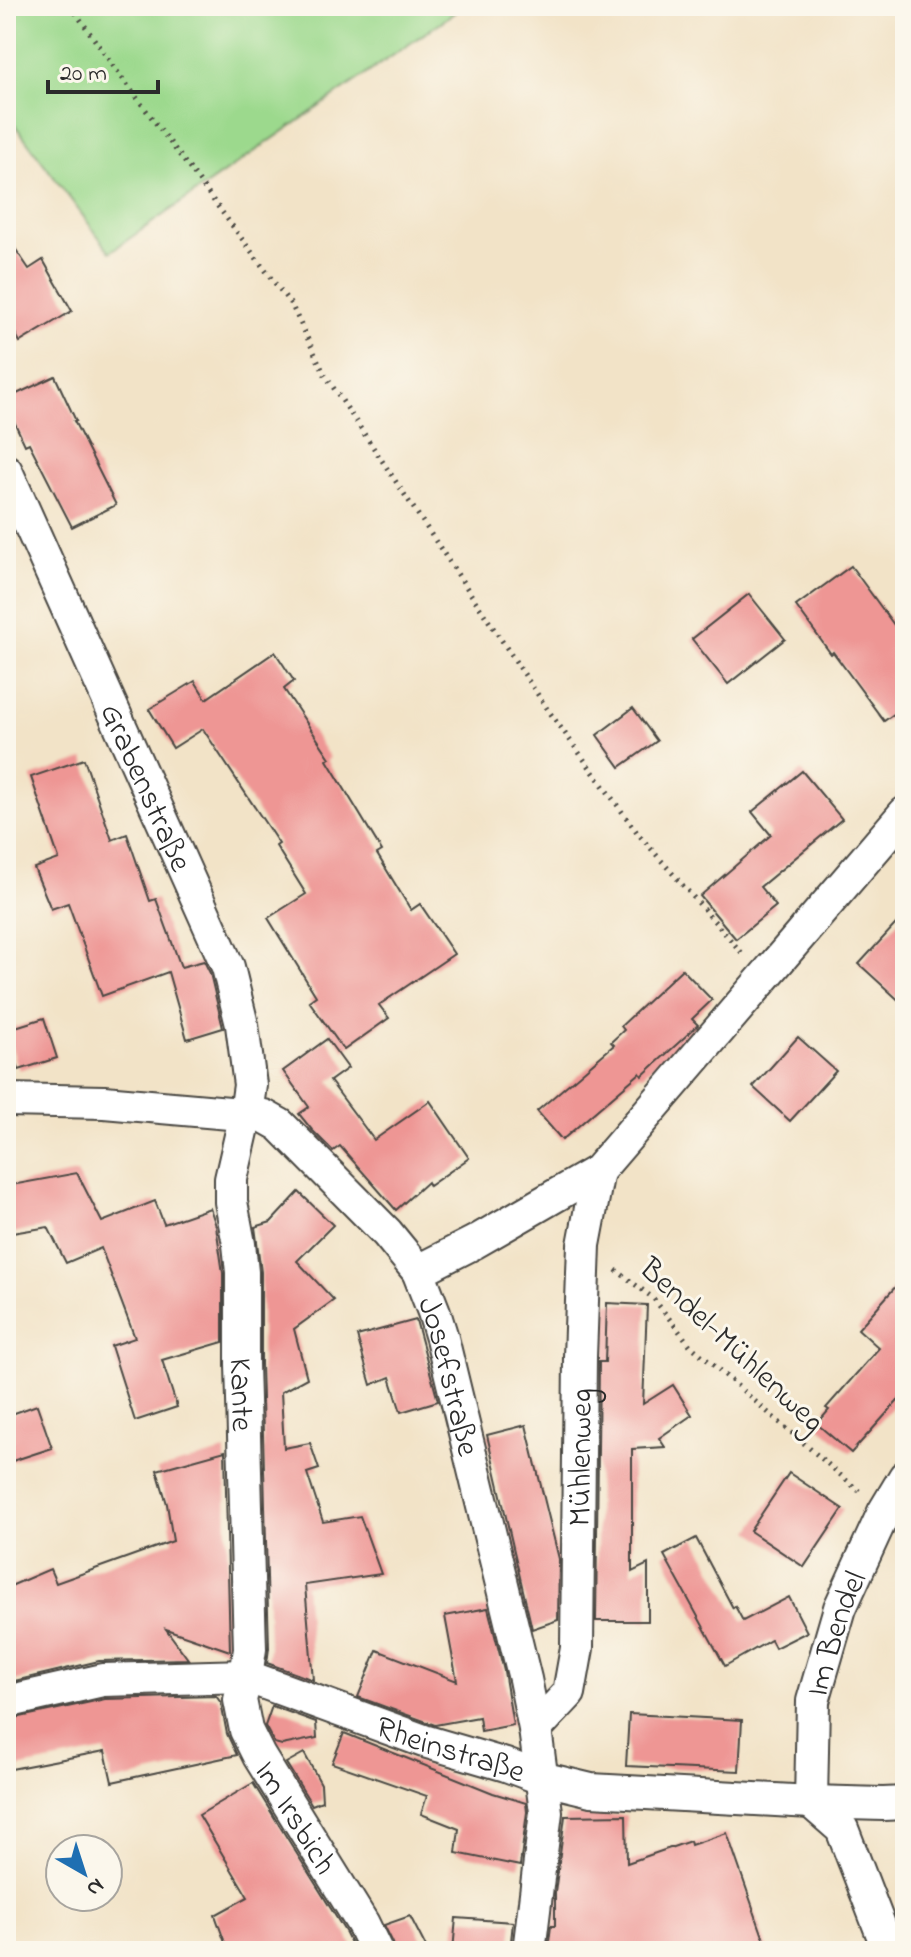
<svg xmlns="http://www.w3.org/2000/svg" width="911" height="1957" font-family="'Indie Flower',sans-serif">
<rect width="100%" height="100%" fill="#fbf7ec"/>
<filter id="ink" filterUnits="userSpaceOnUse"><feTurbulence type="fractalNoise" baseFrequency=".0125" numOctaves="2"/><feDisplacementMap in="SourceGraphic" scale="16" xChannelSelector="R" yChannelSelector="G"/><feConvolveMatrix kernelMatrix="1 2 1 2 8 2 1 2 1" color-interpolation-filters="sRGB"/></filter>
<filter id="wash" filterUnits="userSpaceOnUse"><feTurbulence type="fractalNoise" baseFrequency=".006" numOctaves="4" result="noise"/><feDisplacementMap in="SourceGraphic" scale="32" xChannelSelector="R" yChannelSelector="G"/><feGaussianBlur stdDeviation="1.8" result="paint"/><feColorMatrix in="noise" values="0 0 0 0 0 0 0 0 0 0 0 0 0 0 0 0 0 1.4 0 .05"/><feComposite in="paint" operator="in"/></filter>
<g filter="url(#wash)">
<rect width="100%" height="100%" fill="#f2e3c7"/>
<!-- green -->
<path fill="#9cd98d" stroke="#64825c" stroke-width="2" d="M6,6H464L110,252L6,113Z"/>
<g id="blocks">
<!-- building -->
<g fill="#ee9694">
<path d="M6,235L29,269L43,260L72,311L20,342L6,317Z"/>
<path d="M55,376L76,421H74L116,505L72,527L29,443L25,445L6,404V399Z"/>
<path d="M851,566L905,640V706L884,721L833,652L831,654L796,606Z"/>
<path d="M749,594L785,639L728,684L692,639Z"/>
<path d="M275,652L294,681L284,689L330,758L327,760L382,851L377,854L411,910L420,904L454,954L379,1005L389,1018L344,1050L309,1001L316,996L268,918L306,894L276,846L279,844L203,729L173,748L149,709L195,681L206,699Z"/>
<path d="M633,708L657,741L620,767L597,735Z"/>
<path d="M84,759L112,840L127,834L150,901L156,899L181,967L204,961L210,973L223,1028L187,1039L168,972L102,996L68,903L51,909L34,868L59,859L31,777Z"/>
<path d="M802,771L842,819L760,887L776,906L736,939L700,896L771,835L752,812Z"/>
<path d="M905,914V1006L859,964Z"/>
<path d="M682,969L712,1000L692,1019L698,1025L642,1076L640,1073L562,1140L537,1111L614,1045L611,1042L624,1030L621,1026Z"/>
<path d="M44,1018L57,1058L19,1070L6,1030Z"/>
<path d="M798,1037L836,1071L790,1121L753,1087Z"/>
<path d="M327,1039L348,1068L330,1081L374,1140L430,1101L469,1158L429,1186L427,1182L396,1210L340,1146L333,1151L312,1130L299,1114L309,1107L283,1071Z"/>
<path d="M77,1173L102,1222L155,1201L164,1224L210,1208L216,1226L223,1273V1342L162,1360L177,1407L135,1421L111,1346L135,1338L101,1248L66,1263L48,1227L6,1234V1186Z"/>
<path d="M299,1192L333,1225L297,1261L334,1300L294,1329L307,1378L281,1392L284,1448L310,1443L319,1469L307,1473L323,1522L360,1516L381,1574L305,1585L313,1680L267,1663L269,1648L261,1364V1272L255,1227L271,1222Z"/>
<path d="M905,1276V1393L851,1453L817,1424L829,1410L826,1408L879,1348L858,1329Z"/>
<path d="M607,1303L647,1305L643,1404L673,1385L692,1415L659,1438L665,1447L632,1449V1572L648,1564V1621H596L599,1362H605Z"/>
<path d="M416,1320L438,1401L401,1412L390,1377L371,1385L357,1336Z"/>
<path d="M37,1405L52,1448L6,1463V1416Z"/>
<path d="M526,1425L559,1559L558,1620L532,1629L487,1435Z"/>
<path d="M225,1451L230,1651L166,1629L188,1659L99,1661L6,1683V1588L50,1569L56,1583L173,1541L167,1504L157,1470Z"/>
<path d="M789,1473L843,1509L804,1567L750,1531Z"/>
<path d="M696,1538L733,1608L735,1606L743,1621L789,1597L807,1632L775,1648L771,1640L725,1666L664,1555Z"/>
<path d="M488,1608L504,1671L513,1725L481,1731L479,1717L435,1725L358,1697L377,1650L457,1681L445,1616Z"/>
<path d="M216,1696L221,1703L227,1734L237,1755L112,1782L105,1751L6,1770V1720L105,1699Z"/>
<path d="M272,1706L316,1722L317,1738L282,1745L274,1743L265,1726Z"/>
<path d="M629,1714L742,1720L739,1771L626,1766Z"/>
<path d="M344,1733L493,1793L526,1803L527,1812L520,1866L456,1853L459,1829L421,1814L427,1796L332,1763Z"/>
<path d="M304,1753L321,1784L322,1801L312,1805L286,1763Z"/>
<path d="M253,1783L346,1933L355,1951H228L215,1915L248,1897L199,1815Z"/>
<path d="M626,1815L627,1863L690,1841L691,1845L727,1833L768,1951L548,1950L551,1926H555V1893L565,1816Z"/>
<path d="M410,1916L428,1951H395L393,1943L384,1925Z"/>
<path d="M456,1918L513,1922L510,1951H453Z"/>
</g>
</g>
</g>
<g filter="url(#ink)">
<use href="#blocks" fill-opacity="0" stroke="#494742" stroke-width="2"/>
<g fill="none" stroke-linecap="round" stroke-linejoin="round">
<defs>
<g id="minor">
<path id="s1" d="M6,471L228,967L242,1025L250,1085L246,1114L231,1179V1202L239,1244L242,1272V1364L250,1649L246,1676L240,1700L246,1730L259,1756L363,1924L376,1951"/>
<path id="s2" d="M6,1100L104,1102L264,1116L280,1125L387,1233L418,1271L434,1312L442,1338L525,1679L535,1729L546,1812L529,1951"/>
<path d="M418,1271L475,1242L598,1171L905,813"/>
<path id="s3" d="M6,1702L103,1680L246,1676L424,1741L506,1765L541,1778L591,1790L811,1802L883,1804L905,1803"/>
<path id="s4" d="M535,1729L569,1693L577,1648L580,1357L584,1245L598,1171"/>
<path id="s5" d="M811,1802L813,1701L840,1608L884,1512L905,1477"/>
<path d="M811,1802L842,1829L889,1951"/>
</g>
</defs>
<!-- minor casing -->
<use href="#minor" stroke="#494742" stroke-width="36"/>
<!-- path -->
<g stroke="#494742" stroke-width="5" stroke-dasharray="2 6" stroke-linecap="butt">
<path d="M71,6L111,63L292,306L325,375L548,710L639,835L742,953"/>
<path d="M616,1270L653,1298L690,1345L859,1491"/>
</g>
<!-- minor -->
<use href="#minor" stroke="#fff" stroke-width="32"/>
</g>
</g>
<g text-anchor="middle" stroke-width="6" stroke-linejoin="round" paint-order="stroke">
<!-- street labels -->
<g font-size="32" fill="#2b2b2b" stroke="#fbf7ec">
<text dy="11" stroke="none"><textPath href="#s1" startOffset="346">Grabenstraße</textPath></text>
<text transform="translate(733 1344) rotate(43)" y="11">Bendel-Mühlenweg</text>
<text dy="11" stroke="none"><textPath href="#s2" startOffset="588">Josefstraße</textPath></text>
<text dy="11" stroke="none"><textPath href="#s1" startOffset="976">Kante</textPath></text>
<text dy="11" stroke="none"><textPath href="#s4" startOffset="286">Mühlenweg</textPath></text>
<text dy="11" stroke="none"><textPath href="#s5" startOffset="172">Im Bendel</textPath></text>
<text dy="11" stroke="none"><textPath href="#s3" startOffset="460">Rheinstraße</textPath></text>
<text dy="11" stroke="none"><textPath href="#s1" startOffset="1414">Im Irsbich</textPath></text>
</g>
</g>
<!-- margin -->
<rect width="911" height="1957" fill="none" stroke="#fbf7ec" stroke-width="32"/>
<!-- north arrow -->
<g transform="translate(84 1873) rotate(141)"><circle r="38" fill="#fbf7ec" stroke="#a8a59f" stroke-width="2"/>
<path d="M0-6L14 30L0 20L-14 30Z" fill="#1f6fb2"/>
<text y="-12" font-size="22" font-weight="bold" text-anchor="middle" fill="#2b2b2b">N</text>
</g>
<!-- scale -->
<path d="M48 80v12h110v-12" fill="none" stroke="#2b2b2b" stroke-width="4"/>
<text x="60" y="80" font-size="24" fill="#2b2b2b" stroke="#fbf7ec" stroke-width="6" paint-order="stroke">20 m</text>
</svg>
